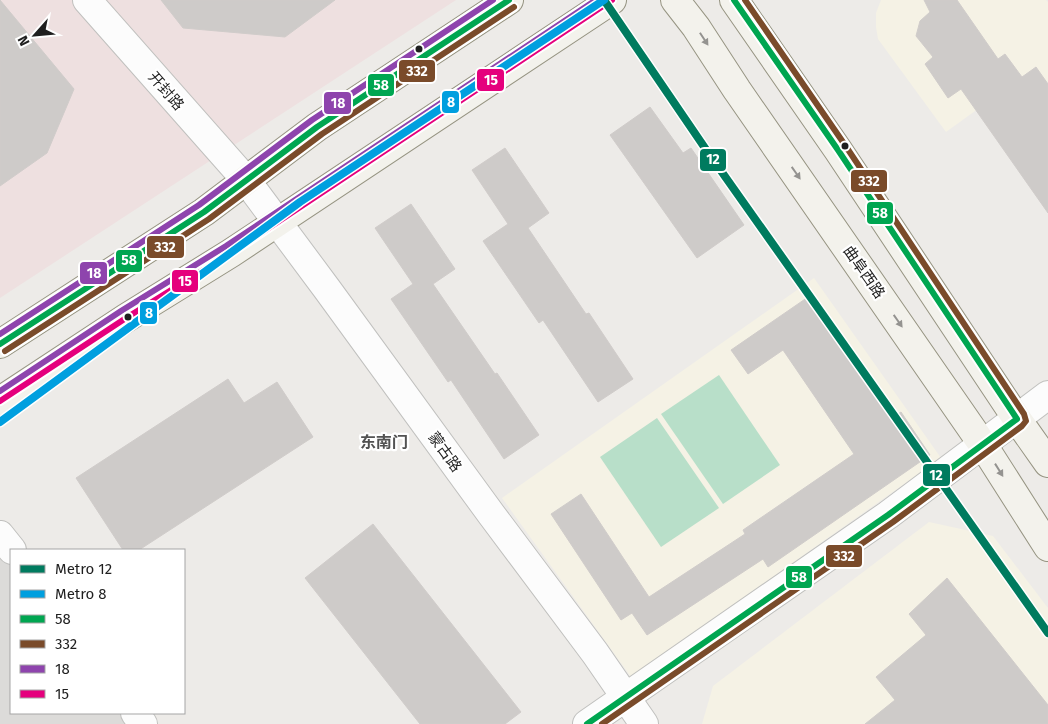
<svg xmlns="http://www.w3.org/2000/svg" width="1048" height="724" font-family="'Fira Sans','Noto Sans SC',sans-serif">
<rect width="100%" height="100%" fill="#edebe8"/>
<!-- residential -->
<path fill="#dcdbd9" d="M0,545L11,560V713H126L135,724H0Z"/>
<!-- commercial -->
<path fill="#eee0e0" d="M0,0H456L0,298Z"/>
<!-- education -->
<g fill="#f5f2e5">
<path d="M881,0H1046L1048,2V82L1047,83L1036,67L946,132L878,39L876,27V13Z"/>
<path d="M814,278L941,458L631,677L502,498Z"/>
<path d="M929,522L993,536L1048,608V724H702L713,686Z"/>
</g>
<!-- pitch -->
<g fill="#b8dfc9">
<path d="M719,375L780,465L723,504L661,414Z"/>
<path d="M657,418L719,508L661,547L600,457Z"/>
</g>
<!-- building -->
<g fill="#cecbc9" stroke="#d0ccca">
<path d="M0,0L74,89L47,153L0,186Z"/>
<path d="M161,0H335L285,37L183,28Z"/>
<path d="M924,0H957L998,59L1005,54L1022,77L1036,67L1048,84V213L961,89L948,98L925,64L933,57L916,36L920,21L930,12Z"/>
<path d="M650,107L683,153L691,148L744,225L697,258L610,135Z"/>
<path d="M505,148L549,213L528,228L586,314L589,313L633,379L598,402L543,320L539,323L483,241L508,224L472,170Z"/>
<path d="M411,204L455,269L433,284L495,374L497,373L539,435L504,459L451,380L448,382L391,299L413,284L375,228Z"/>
<path d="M811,295L895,416L901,412L930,455L768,567L763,559L647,635L632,613L621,620L551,514L581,494L649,597L745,534L743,530L854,454L783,350L748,374L731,350Z"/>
<path d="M228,379L244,403L277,382L313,437L139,550H123L76,478Z"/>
<path d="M373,524L521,712L505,724H420L305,578Z"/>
<path d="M947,578L1048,705V724H865L895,700L876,677L926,635L909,614Z"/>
</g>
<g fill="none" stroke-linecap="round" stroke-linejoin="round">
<defs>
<g id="street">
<path d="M87,0L246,180L327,289L491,514L595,653L644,724"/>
<path d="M0,535L12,550"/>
<path d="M135,713L143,724"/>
<path d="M587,724L888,515L1048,395"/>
</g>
<g id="secondary">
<path d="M675,0L696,27L737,90L983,445L1048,547"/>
<path d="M734,0L838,150L1017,419L1048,463"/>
<path d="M0,344L204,212L317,127L509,0"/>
<path d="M0,401L126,318L231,253L612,0"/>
</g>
</defs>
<!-- street casing -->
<use href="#street" stroke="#c0c0be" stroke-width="30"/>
<!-- secondary casing -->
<use href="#secondary" stroke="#969482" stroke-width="30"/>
<!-- street -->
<use href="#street" stroke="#fcfcfc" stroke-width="28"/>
<!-- secondary -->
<use href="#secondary" stroke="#f3f2ec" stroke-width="28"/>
<defs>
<g id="bus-1">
<path d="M0,344L204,212L317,127L509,0"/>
<path d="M587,724L888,515L1017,419L838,150L734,0"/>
</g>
<g id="bus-2">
<path d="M5,351L209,219L322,134L514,7"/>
<path d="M602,724L893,522L1022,426L1026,421L1024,414L845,145L745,0"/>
</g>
<g id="bus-3">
<path d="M0,334L199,205L312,120L493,0"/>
<path d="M0,391L121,311L226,246L596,0"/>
</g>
<path id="bus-4" d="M0,401L126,318L231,253L612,0"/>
</defs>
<!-- bus-1 casing -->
<use href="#bus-1" stroke="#fff" stroke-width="10"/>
<!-- bus-2 casing -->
<use href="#bus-2" stroke="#fff" stroke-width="10"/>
<!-- bus-3 casing -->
<use href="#bus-3" stroke="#fff" stroke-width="10"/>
<!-- bus-4 casing -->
<use href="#bus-4" stroke="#fff" stroke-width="10"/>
<!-- bus-1 -->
<use href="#bus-1" stroke="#00a651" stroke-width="6"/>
<!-- bus-2 -->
<use href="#bus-2" stroke="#7a4b2a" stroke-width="6"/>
<!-- bus-3 -->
<use href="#bus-3" stroke="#8e44ad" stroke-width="6"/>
<!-- bus-4 -->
<use href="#bus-4" stroke="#e5007d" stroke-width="6"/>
<defs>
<path id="metro-1" d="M604,0L707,151L1048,633"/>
<path id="metro-2" d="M0,422L300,202L604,0"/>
</defs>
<!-- metro-1 casing -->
<use href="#metro-1" stroke="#fff" stroke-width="11"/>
<!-- metro-2 casing -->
<use href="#metro-2" stroke="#fff" stroke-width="11"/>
<!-- metro-1 -->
<use href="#metro-1" stroke="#007b5f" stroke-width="8"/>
<!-- metro-2 -->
<use href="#metro-2" stroke="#009fdf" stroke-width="8"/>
</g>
<!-- one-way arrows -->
<defs><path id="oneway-solid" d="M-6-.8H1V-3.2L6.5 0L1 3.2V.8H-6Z" transform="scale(1.25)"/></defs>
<g fill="#949390">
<use href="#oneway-solid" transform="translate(704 39) rotate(57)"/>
<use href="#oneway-solid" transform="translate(796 173) rotate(55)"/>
<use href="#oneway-solid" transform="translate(898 321) rotate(55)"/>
<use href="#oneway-solid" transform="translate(999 470) rotate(58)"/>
</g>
<!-- markers -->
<g fill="#1f1f1f" stroke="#fff" stroke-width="2">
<circle cx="419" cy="49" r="4.5"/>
<circle cx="845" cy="146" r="4.5"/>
<circle cx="128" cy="317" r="4.5"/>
</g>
<g text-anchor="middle" stroke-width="4.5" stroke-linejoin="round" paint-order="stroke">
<!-- street labels -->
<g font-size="15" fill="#1f1f1f" stroke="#fff">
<text transform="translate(166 91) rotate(49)" y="5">开封路</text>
<text transform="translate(864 272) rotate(55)" y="5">曲阜西路</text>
<text transform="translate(445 452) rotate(54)" y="5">蒙古路</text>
</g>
<!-- neighbourhood labels -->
<g font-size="16" font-weight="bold" fill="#525252" stroke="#fff">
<text x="384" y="448">东南门</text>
</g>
</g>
<g stroke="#fff" stroke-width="2">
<rect x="398" y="59" width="38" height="24" rx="5" fill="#7a4b2a"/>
<rect x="476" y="68" width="29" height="24" rx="5" fill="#e5007d"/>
<rect x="367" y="73" width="28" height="24" rx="5" fill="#00a651"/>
<rect x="441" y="90" width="19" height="24" rx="5" fill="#009fdf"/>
<rect x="323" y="91" width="29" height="24" rx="5" fill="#8e44ad"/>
<rect x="699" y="148" width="28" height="24" rx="5" fill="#007b5f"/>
<rect x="850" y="169" width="38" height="24" rx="5" fill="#7a4b2a"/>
<rect x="866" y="201" width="28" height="24" rx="5" fill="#00a651"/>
<rect x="146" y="235" width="39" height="24" rx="5" fill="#7a4b2a"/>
<rect x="115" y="249" width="28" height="24" rx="5" fill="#00a651"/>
<rect x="79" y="261" width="29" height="24" rx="5" fill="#8e44ad"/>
<rect x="171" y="269" width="28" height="24" rx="5" fill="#e5007d"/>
<rect x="139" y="301" width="19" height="24" rx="5" fill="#009fdf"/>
<rect x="922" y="463" width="29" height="24" rx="5" fill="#007b5f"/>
<rect x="825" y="544" width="38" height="24" rx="5" fill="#7a4b2a"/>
<rect x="785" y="565" width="28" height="24" rx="5" fill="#00a651"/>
</g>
<g font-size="14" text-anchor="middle" font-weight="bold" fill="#fff">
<text x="417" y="76">332</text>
<text x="491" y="85">15</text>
<text x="381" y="90">58</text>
<text x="451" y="107">8</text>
<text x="338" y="108">18</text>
<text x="713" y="164">12</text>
<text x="869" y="186">332</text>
<text x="880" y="218">58</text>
<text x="165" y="252">332</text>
<text x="129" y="265">58</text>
<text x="94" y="278">18</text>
<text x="185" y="286">15</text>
<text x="149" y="318">8</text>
<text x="936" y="480">12</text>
<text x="844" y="561">332</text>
<text x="799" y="582">58</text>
</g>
<!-- legend -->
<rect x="10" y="549" width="175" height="165" fill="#ffffff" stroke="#a5a5a5"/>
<rect x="20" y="565" width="25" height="8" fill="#007b5f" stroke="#a5a5a5"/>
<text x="55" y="574" font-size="15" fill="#1f1f1f">Metro 12</text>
<rect x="20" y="590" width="25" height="8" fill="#009fdf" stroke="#a5a5a5"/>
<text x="55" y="599" font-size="15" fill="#1f1f1f">Metro 8</text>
<rect x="20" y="615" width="25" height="8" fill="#00a651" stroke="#a5a5a5"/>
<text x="55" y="624" font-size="15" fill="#1f1f1f">58</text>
<rect x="20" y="640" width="25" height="8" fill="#7a4b2a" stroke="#a5a5a5"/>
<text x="55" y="649" font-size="15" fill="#1f1f1f">332</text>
<rect x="20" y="665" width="25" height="8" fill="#8e44ad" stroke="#a5a5a5"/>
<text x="55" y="674" font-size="15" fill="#1f1f1f">18</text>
<rect x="20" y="690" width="25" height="8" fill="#e5007d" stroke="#a5a5a5"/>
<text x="55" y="699" font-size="15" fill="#1f1f1f">15</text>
<!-- north arrow -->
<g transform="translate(35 35) rotate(243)" stroke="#ffffff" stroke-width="4" paint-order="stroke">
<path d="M0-4L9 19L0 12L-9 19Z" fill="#1f1f1f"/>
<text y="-8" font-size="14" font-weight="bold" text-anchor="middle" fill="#1f1f1f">N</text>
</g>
</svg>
